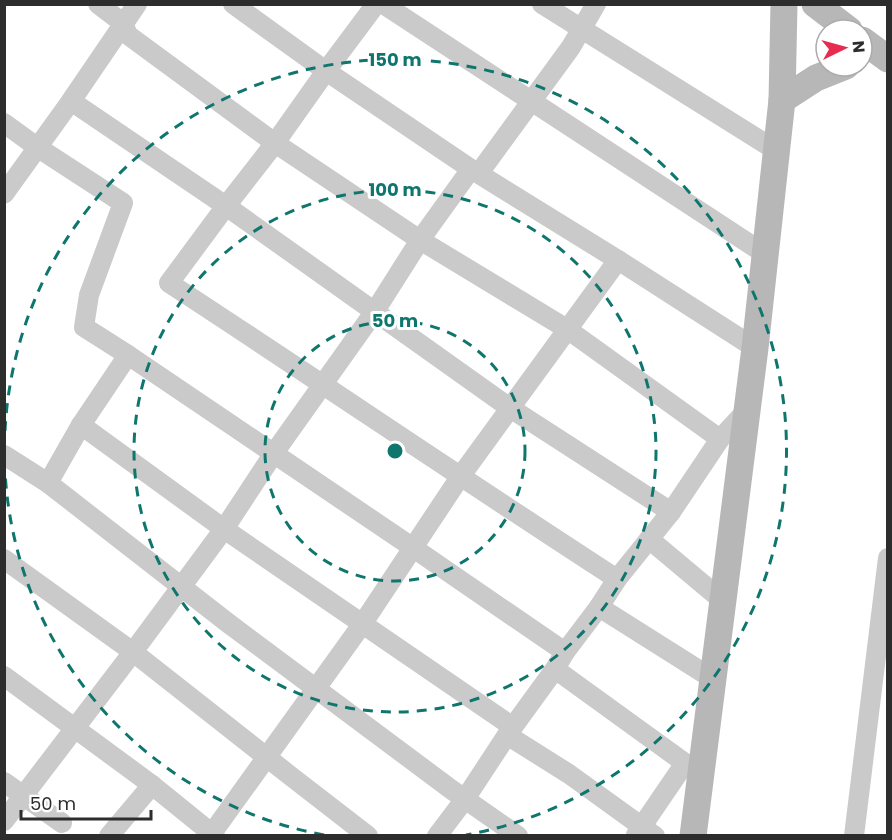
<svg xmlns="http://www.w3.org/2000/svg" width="892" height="840" font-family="Poppins,sans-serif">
<rect width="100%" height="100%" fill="#fff"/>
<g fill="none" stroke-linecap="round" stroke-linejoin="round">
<!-- street -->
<g stroke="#cacaca" stroke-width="20">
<path d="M98,4L123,23L128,35L275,143L420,240L567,329L720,439"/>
<path d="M233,4L326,71L471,169L618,260L755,348"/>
<path d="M376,4L326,71L275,143L226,206L169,283C319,381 467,482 617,579"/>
<path d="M383,4L765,254"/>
<path d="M542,4L777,151"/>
<path d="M71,101L226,206L510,408L671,512"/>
<path d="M4,123L37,147L123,203L89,295L84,327L128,355L81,425L48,483"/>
<path d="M479,173L571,47L596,4"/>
<path d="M4,194L71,101L137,4"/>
<path d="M128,355L412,547L565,652"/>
<path d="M81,425L224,529L513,727"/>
<path d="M4,455L48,483L228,623L452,790L518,836"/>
<path d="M649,539L723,601"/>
<path d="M4,559L133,652L288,774L368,836"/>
<path d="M599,607L713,679"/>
<path d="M555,669L685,763"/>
<path d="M4,676L152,785L215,836"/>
<path d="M507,735L569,774L655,836"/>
<path d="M4,782L62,823"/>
<path d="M4,821L133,652L224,529L274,453L375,311L420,240L471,169"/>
<path d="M636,835L685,763L696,768"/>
<path d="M109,836L152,785"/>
<path d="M210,836L363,623L460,477L618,260"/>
<path d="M437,836L465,799L507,735L555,669L565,652L599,607L617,579L671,512L720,439L747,410"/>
<path d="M854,836L888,558"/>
</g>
<!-- secondary -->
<g stroke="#b7b7b7" stroke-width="27">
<path d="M815,4L849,30"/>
<path d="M862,40L888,59"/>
<path d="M782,100L816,78L846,66"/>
<path d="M693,836L755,348L782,100L784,4"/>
</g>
</g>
<!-- distance rings -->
<g fill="none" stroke="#0f766e" stroke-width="3" stroke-dasharray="10 8">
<circle cx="395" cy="451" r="130"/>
<circle cx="395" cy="451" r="261"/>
<path d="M324 835A391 391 0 0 1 5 471M5 431A391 391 0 1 1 466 835"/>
</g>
<circle cx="395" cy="451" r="9" fill="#0f766e" stroke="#fff" stroke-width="3"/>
<g font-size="18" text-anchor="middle" font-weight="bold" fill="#0f766e" stroke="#fff" stroke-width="6" stroke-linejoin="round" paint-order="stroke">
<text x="395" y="66">150 m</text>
<text x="395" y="196">100 m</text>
<text x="395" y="327">50 m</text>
</g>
<!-- border -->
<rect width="892" height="840" fill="none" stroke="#2d2d2d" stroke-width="12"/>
<!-- north arrow -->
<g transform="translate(844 48) rotate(85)"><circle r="28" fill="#ffffff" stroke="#ababab" stroke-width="1.5"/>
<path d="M0-4.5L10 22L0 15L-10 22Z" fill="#e72c50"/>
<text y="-9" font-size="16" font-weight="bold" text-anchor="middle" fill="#2d2d2d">N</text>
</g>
<!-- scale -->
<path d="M21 810v9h130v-9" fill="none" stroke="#2d2d2d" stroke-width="3"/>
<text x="30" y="810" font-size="18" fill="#2d2d2d" stroke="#ffffff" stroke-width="4.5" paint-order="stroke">50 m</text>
</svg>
